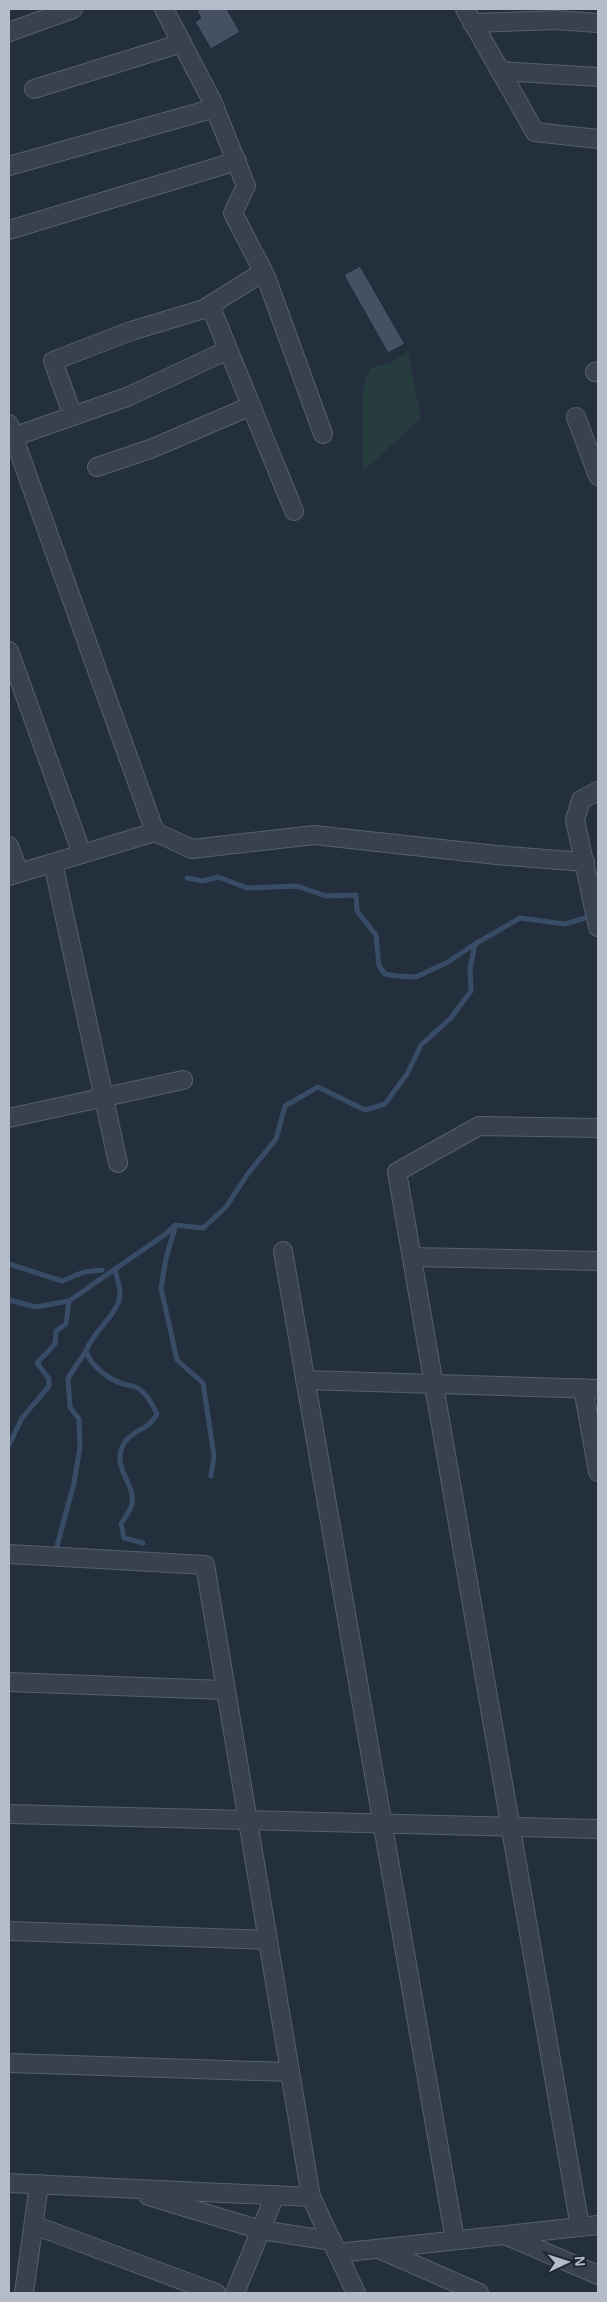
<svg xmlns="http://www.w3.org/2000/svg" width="607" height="2302" font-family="Arial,sans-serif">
<rect width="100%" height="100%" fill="#242f3e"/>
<!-- green -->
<path fill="#263c3f" d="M408,352L421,419L363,471V389L370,368L390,363Z"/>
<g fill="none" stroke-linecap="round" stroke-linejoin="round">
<!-- stream -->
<g stroke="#394c67" stroke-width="5">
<path d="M187,878L203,881L218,877L247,888L297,886L326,896L356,895L357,911L376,935L379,966L385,974L396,976L416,977L448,962L475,944L520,918L565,924L592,916"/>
<path d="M175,1228L166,1258L161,1288L177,1360L203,1383L214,1456L211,1476"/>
<path d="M9,1264L62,1281L84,1272L102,1270"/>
<path d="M115,1269C116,1277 120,1285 120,1293C121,1312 92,1332 86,1351C91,1366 108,1379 123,1384C128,1385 134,1386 138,1388C147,1394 152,1404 157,1414C149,1432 123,1430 120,1455C118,1474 138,1489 131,1507C129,1513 124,1518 121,1524L124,1538L143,1543"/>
<path d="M9,1300L36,1307L69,1301"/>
<path d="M9,1445L22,1418L49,1386V1379L37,1363L55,1344L56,1331L66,1324L69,1301L167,1233L175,1225L203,1228L226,1207L247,1175L276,1139L285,1106L318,1087L365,1110L385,1104L407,1074L421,1045L451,1018L471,991L470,969L475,944"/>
<path d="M57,1546L74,1483L80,1447L79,1419L70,1407L68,1378L86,1351"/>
</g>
</g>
<!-- building -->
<g fill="#455162" stroke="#1f2835">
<path d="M201,9H227L240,32L211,49L195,22L201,18L197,11Z"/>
<path d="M360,266L405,344L388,353L344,275Z"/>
</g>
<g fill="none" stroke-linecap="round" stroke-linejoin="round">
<defs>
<g id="street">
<path d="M164,9L212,101L246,186L233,213L266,277L323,434"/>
<path d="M465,9L535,132L598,139"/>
<path d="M472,23L556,20L598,23"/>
<path d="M9,32L73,9"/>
<path d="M500,71L598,77"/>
<path d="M34,89L182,43"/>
<path d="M9,166L215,108"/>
<path d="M9,230L237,161"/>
<path d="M210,305L294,511"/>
<path d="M595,372L598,371"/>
<path d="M73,416L53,361L131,331L204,309L263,272"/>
<path d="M576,417L598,476"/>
<path d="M9,424L155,832"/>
<path d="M13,437L127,397L228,350"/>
<path d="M97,467L153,448L251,406"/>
<path d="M9,651L82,854"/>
<path d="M598,791L581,800L575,820L598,927"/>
<path d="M9,846L19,873"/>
<path d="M53,863L118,1163"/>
<path d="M9,876L155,832L192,849L314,835L496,855L585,862"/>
<path d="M9,1118L183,1080"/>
<path d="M283,1251L455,2240"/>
<path d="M412,1257L598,1261"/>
<path d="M305,1380L598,1389"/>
<path d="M583,1388L598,1472"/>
<path d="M9,1554L205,1565L311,2197L356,2293"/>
<path d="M9,1682L224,1690"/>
<path d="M9,1814L598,1829"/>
<path d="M9,1931L267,1940"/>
<path d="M9,2063L290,2072"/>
<path d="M9,2183L311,2197"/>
<path d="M148,2196L261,2230L332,2241"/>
<path d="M34,2225L216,2293"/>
<path d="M580,2227L397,1172L479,1126L598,1128"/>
<path d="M507,2236L598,2275"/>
<path d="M379,2249L479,2293"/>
<path d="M338,2253L598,2225"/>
<path d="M24,2293L39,2184"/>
<path d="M235,2293L275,2195"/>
</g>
</defs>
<!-- street casing -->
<use href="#street" stroke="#565f6c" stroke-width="20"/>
<!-- street -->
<use href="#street" stroke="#38414e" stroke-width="18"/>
</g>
<!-- border -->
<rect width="607" height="2302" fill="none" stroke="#b4bcc9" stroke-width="20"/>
<!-- north arrow -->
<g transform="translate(567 2262) rotate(86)" stroke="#1d2633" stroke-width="4" paint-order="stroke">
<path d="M0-4L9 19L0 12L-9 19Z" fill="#b4bcc9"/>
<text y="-8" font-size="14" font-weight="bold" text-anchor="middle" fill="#b4bcc9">N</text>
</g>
</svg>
